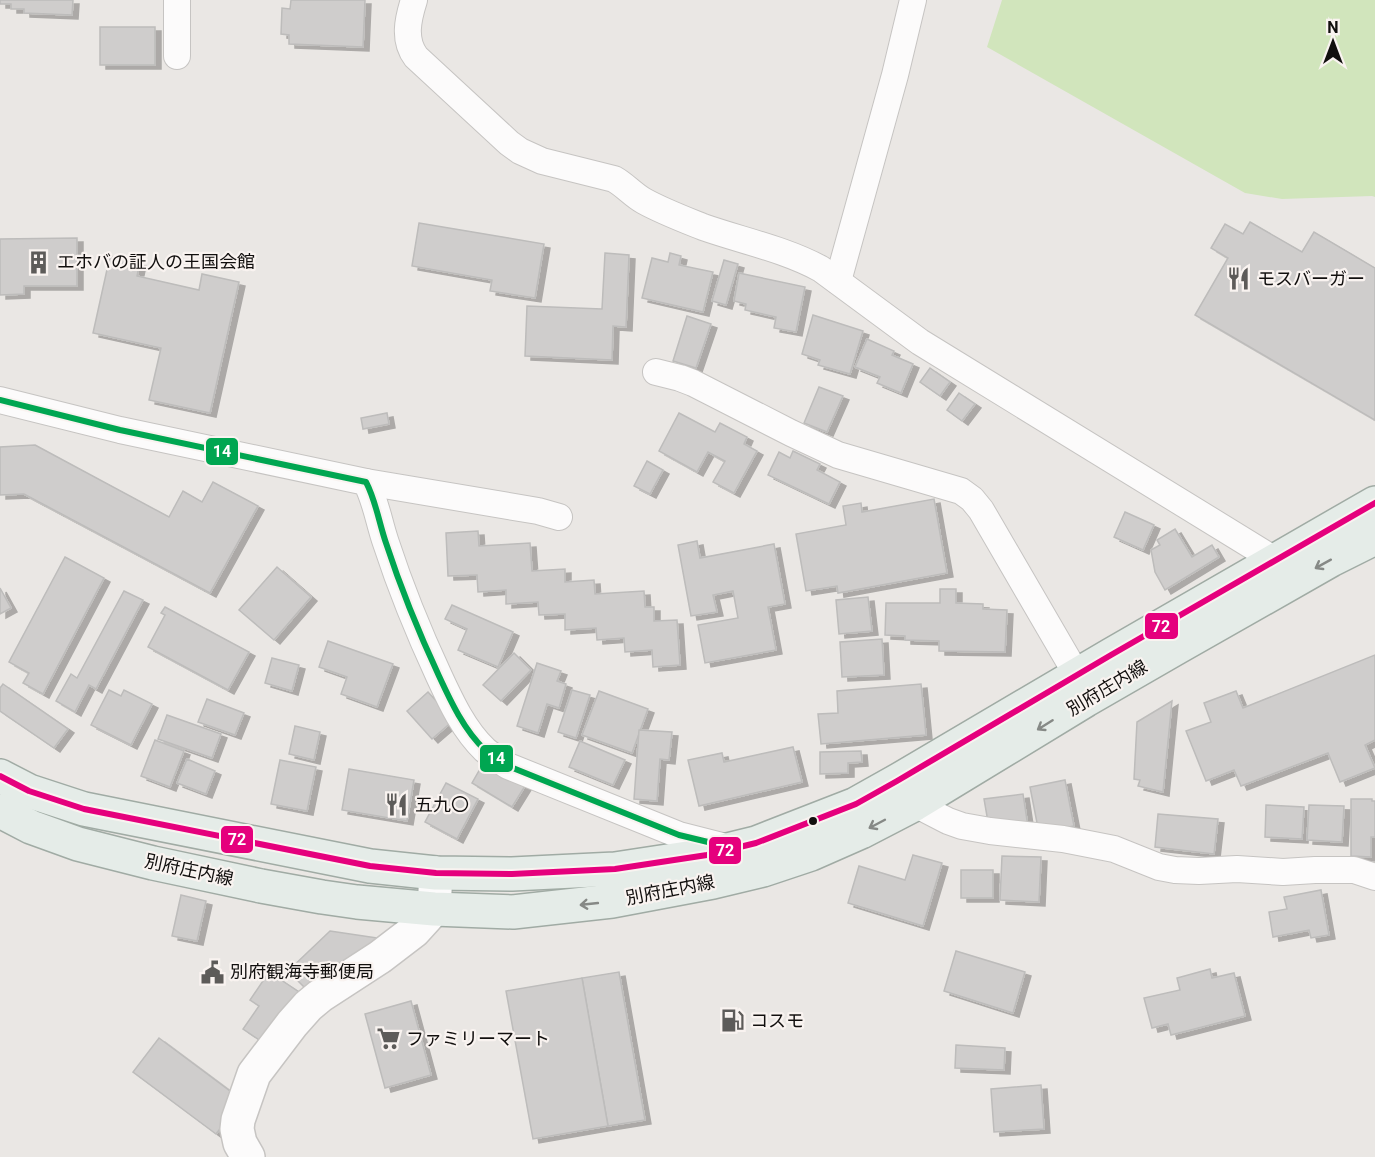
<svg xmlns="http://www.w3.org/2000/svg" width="1375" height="1157" font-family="Roboto,'Noto Sans JP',sans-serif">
<defs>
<filter id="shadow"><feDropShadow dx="6" dy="4" stdDeviation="0" flood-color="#0004"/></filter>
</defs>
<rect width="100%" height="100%" fill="#eae7e4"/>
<!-- green -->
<path fill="#d1e5bc" d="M1002,0H1375V197L1372,196L1282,199L1245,193L987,47Z"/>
<!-- building -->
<g fill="#cfcdcc" stroke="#bdbcbb" stroke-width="1.5" filter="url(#shadow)">
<path d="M0,0H73L72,15L24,13V9H11V4H0Z"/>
<path d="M291,0H365L363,47L289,44V35L281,34L282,8L290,9Z"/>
<rect x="100" y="27" width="55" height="38"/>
<path d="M1250,222L1302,252L1314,232L1375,268V420L1195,315L1228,258L1211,248L1225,224L1243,234Z"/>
<path d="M419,223L544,244L535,298L490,291L492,280L412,266Z"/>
<path d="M77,238V286H24V294L0,295V239Z"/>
<path d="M605,253L629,255L626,327L613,326L612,360L525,356L527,306L602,309Z"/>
<path d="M670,253L681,256L679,265L713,272L703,312L642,298L652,258L668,262Z"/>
<path d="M110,256L140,262L137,276L199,290L202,274L239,282L210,413L149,400L161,348L93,333Z"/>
<path d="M724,260L738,264L726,305L712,301Z"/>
<path d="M739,273L805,287L796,332L774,328L776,317L745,310L746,304L734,301Z"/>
<path d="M813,315L863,331L850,374L818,365L820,360L802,354Z"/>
<path d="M687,316L711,324L696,368L673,361Z"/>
<path d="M867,339L894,351L892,355L913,364L901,393L877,383L880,377L855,367Z"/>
<path d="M930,368L950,382L940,396L920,382Z"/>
<path d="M819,387L843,396L827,432L804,423Z"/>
<path d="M959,393L975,404L962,421L947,410Z"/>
<path d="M387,413L389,424L363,429L361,418Z"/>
<path d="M679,413L715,432L720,423L747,437L744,444L757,451L734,493L713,482L725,461L708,452L697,472L659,451Z"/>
<path d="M35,445L169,517L183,491L202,502L213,482L258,506L210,593L24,494L0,495V447Z"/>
<path d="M793,451L820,464L817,470L840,482L829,504L768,475L779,452L790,458Z"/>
<path d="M647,461L663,470L650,494L634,486Z"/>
<path d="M934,499L947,573L838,593L837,586L806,591L796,534L846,525L843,506L861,503L862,512Z"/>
<path d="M1125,512L1154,525L1143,550L1114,537Z"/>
<path d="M1175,529L1192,557L1212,545L1219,557L1165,590L1155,572L1151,550L1160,545L1157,540Z"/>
<path d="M478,531L479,546L530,543L532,571L565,569V582L594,580L595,594L644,591L645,607H654V621L677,620L680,665L653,667L652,650L625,652L624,638L597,640L596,628L565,630V614L539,615L538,602L506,604V590L478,592L477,575L448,576L446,533Z"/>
<path d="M697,541L700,558L774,544L785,604L768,607L776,650L705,663L698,625L738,618L733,591L713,595L717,612L691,616L678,545Z"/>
<path d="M65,557L104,578L43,694L23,683L29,673L9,662Z"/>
<path d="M277,567L311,597L274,640L239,610Z"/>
<path d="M0,588L11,608L0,614Z"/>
<path d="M940,589H956V603L983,604V609L1007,610L1005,652L939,651V641L905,640V636L885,635L886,603H940Z"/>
<path d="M124,591L143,600L96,689L89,685L75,712L56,701L71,674L77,678Z"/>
<path d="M868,597L872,631L839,634L836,600Z"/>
<path d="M452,605L513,632L498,667L458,650L467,629L445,619Z"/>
<path d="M165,607L249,652L228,690L148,647L165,615L161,613Z"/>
<path d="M882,639L884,675L842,677L840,642Z"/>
<path d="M328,641L393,664L377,707L341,694L347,677L319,667Z"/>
<path d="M514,653L531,670L501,701L483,685Z"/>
<path d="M1375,655V740L1365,745L1375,768L1340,782L1328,753L1241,786L1234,770L1206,781L1186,731L1211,722L1204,703L1236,691L1243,708Z"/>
<path d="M272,658L299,665L292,691L265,683Z"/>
<path d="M537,663L561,671L557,681L566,684L559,708L547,704L538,733L517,726Z"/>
<path d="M3,684L68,729L54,748L0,711V688Z"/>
<path d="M921,684L926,735L821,744L818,714L838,713L837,691Z"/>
<path d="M109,690L121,696L124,690L152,704L131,745L91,725Z"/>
<path d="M572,690L590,695L576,738L558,732Z"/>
<path d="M599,691L648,709L632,753L582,735Z"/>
<path d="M428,692L454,720L432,739L407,711Z"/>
<path d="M207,699L244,713L235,735L198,722Z"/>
<path d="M1172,701L1163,792L1138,786L1140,780L1134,779L1137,722Z"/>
<path d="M167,715L221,734L212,758L158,739Z"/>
<path d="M295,726L320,732L314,760L289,754Z"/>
<path d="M639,730L672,732L669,760L660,759L657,801L634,799Z"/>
<path d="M155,740L184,751L170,787L141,776Z"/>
<path d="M580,741L625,760L613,785L569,767Z"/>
<path d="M793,747L802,782L699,806L688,760L722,753L724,762Z"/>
<path d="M861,751L862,762L848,763V773L820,774V752Z"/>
<path d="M187,759L215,771L206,794L177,783Z"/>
<path d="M280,760L316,767L307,811L271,804Z"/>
<path d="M484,762L525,786L512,807L472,783Z"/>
<path d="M349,769L414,780L407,821L342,810Z"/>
<path d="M1065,780L1074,826L1039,833L1030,787Z"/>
<path d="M446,783L478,799L457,839L425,822Z"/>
<path d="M1023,794L1028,827L988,822L984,799Z"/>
<path d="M1351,799H1372V801H1375V837H1371V857L1351,856Z"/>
<path d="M1266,805L1304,807L1302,839L1265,837Z"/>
<path d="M1309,805L1344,806L1342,842L1307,840Z"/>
<path d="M1158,814L1218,819L1214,854L1155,847Z"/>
<path d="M913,855L942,863L923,926L848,903L859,866L905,880Z"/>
<path d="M1002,856L1041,857L1039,902L1000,900Z"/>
<rect x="961" y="870" width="32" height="28"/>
<path d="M1321,890L1329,935L1311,938L1309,930L1273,937L1269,912L1287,909L1284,897Z"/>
<path d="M181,895L206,901L197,941L172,936Z"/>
<path d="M330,931L384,939L341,981L327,967L306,989L288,971Z"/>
<path d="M956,951L1025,972L1013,1013L944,991Z"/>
<path d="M1210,969L1212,978L1234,973L1245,1016L1171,1035L1168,1024L1152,1028L1144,998L1180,990L1177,978Z"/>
<path d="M269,972L305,996L271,1048L243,1029L259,1006L250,1000Z"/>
<path d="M619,972L645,1120L608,1126L582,978Z"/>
<path d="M582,978L608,1126L533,1139L506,991Z"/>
<path d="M411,1001L431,1075L385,1088L365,1014Z"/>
<path d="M159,1038L242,1100L216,1134L133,1072Z"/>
<path d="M956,1045L1005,1048L1004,1070L955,1068Z"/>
<path d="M1041,1085L1044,1129L994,1132L991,1089Z"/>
</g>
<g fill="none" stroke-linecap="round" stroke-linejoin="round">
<defs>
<g id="street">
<path d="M414,0C408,19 403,40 416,57L509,143L520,151L542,161L614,179C625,185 633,195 644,201C662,211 683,219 703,227C743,241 784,249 821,269L920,342L1275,560"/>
<path d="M177,56V0"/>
<path d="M838,281L895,75L913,0"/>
<path d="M656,372L680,378L693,383L791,433L838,455L961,491L972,499L981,510L1077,675"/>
<path d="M0,400L120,430L366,482C376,501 379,523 386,543C401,589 419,633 439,676C451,702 464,730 485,750C492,756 501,761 508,766L679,835L730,848"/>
<path d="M366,482L538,511L559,517"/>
<path d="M915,804L948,821L962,826L990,831L1063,839L1114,849L1159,867L1175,870L1199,871L1237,869L1283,872L1315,870H1354L1375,877"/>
</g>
<path id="secondary" d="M248,1157L240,1143L237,1129L238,1120L254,1074L292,1024L308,1006L320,996L380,957L414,931L434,909L436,873"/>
<g id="primary">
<path d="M0,776L29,791L84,809L370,866L436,873L512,874L615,869L707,855L756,843L856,804L897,781L1111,655L1375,503"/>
<path d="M0,811L31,827L78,844L153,863L261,886L322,897L357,902L434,909L513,912L612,901L713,882L763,870L811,854L861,832L915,804L1086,700L1178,647L1331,560L1375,538"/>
</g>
</defs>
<!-- street casing -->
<use href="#street" stroke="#c6c4c2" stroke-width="28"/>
<!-- secondary casing -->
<use href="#secondary" stroke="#c6c4c2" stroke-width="36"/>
<!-- primary casing -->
<use href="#primary" stroke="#a0aba4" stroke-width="36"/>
<!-- street -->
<use href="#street" stroke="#fcfbfb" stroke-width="26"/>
<!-- secondary -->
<use href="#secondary" stroke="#fcfbfb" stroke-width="33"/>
<!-- primary -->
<use href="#primary" stroke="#e5ece8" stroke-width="33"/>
<defs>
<path id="bus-1" d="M0,400L120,430L366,482C376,501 379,523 386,543C401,589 419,633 439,676C451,702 464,730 485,750C492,756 501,761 508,766L679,835L708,842"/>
<path id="bus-2" d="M0,776L29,791L84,809L370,866L436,873L512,874L615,869L707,855L756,843L856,804L897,781L1111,655L1375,503"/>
</defs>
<!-- bus-1 casing -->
<use href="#bus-1" stroke="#f9f3f0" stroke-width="10"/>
<!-- bus-2 casing -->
<use href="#bus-2" stroke="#f9f3f0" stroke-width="10"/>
<!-- bus-1 -->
<use href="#bus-1" stroke="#00a651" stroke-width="6"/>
<!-- bus-2 -->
<use href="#bus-2" stroke="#e5007d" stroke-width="6"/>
</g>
<!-- one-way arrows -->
<defs><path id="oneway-shaft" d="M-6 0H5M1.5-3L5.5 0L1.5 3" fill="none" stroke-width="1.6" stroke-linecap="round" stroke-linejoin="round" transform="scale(1.5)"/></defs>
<g stroke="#868986">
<use href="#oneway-shaft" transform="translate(1323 564) rotate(151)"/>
<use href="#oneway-shaft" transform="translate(1045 725) rotate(148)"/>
<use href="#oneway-shaft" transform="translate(877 824) rotate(152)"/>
<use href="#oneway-shaft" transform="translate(589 904) rotate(174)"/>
</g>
<!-- icons -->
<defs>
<symbol id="building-bare" viewBox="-9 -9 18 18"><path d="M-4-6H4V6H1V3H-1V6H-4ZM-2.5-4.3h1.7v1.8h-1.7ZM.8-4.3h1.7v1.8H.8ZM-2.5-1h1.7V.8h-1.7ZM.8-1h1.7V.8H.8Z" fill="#5d5b59" stroke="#f9f3f0" stroke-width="2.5" paint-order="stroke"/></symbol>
<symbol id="restaurant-bare" viewBox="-9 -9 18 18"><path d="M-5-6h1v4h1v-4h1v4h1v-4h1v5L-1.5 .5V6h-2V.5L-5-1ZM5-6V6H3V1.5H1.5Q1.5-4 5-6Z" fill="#5d5b59" stroke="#f9f3f0" stroke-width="2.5" paint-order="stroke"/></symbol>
<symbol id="civic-bare" viewBox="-9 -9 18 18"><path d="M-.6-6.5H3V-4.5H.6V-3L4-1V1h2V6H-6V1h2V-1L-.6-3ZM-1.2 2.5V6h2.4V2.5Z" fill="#5d5b59" stroke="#f9f3f0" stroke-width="2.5" paint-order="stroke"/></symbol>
<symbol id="fuel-bare" viewBox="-9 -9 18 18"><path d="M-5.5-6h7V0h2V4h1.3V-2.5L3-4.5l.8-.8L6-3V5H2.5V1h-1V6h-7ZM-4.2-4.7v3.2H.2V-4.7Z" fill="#5d5b59" stroke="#f9f3f0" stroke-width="2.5" paint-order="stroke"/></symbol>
<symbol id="supermarket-bare" viewBox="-9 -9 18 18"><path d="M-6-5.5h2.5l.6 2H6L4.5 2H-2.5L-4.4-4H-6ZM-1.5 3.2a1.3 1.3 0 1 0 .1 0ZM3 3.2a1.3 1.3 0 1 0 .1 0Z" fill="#5d5b59" stroke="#f9f3f0" stroke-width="2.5" paint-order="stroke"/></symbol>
</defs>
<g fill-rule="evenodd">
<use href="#building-bare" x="22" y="246" width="33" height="33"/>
<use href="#restaurant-bare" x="1222" y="262" width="33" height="33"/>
<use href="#restaurant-bare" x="380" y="788" width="33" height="33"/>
<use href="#civic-bare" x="196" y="956" width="33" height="33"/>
<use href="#fuel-bare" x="716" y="1004" width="33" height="33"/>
<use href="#supermarket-bare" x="372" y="1022" width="33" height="33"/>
</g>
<!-- markers -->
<circle fill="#110f0e" stroke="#f9f3f0" stroke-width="2" cx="813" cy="821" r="5"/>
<g text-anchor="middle" stroke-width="4.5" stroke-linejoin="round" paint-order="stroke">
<!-- poi labels -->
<g font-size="18" fill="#110f0e" stroke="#f9f3f0" text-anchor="start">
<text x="57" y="268">エホバの証人の王国会館</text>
<text x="1257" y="285">モスバーガー</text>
<text x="415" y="811">五九〇</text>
<text x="230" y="978">別府観海寺郵便局</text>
<text x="750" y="1027">コスモ</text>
<text x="406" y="1045">ファミリーマート</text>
</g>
<!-- street labels -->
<g font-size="18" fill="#110f0e" stroke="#f9f3f0">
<text transform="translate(1107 688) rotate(-31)" y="6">別府庄内線</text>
<text transform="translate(189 870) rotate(12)" y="6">別府庄内線</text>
<text transform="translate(670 890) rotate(-11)" y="6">別府庄内線</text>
</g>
</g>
<g stroke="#f9f3f0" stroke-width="2">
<rect x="205" y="437" width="34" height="29" rx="6" fill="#00a651"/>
<rect x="1144" y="612" width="35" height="28" rx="6" fill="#e5007d"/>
<rect x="479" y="744" width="35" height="29" rx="6" fill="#00a651"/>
<rect x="220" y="825" width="34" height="29" rx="6" fill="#e5007d"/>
<rect x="708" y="836" width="34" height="29" rx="6" fill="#e5007d"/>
</g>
<g font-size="16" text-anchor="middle" font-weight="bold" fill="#fff">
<text x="222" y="457">14</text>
<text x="1161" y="632">72</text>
<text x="496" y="764">14</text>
<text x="237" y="845">72</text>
<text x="725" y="856">72</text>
</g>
<!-- north arrow -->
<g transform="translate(1333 42)" stroke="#f9f3f0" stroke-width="4.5" paint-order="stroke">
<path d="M0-4.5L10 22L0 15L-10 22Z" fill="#110f0e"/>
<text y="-9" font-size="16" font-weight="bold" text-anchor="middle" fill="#110f0e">N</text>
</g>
</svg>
